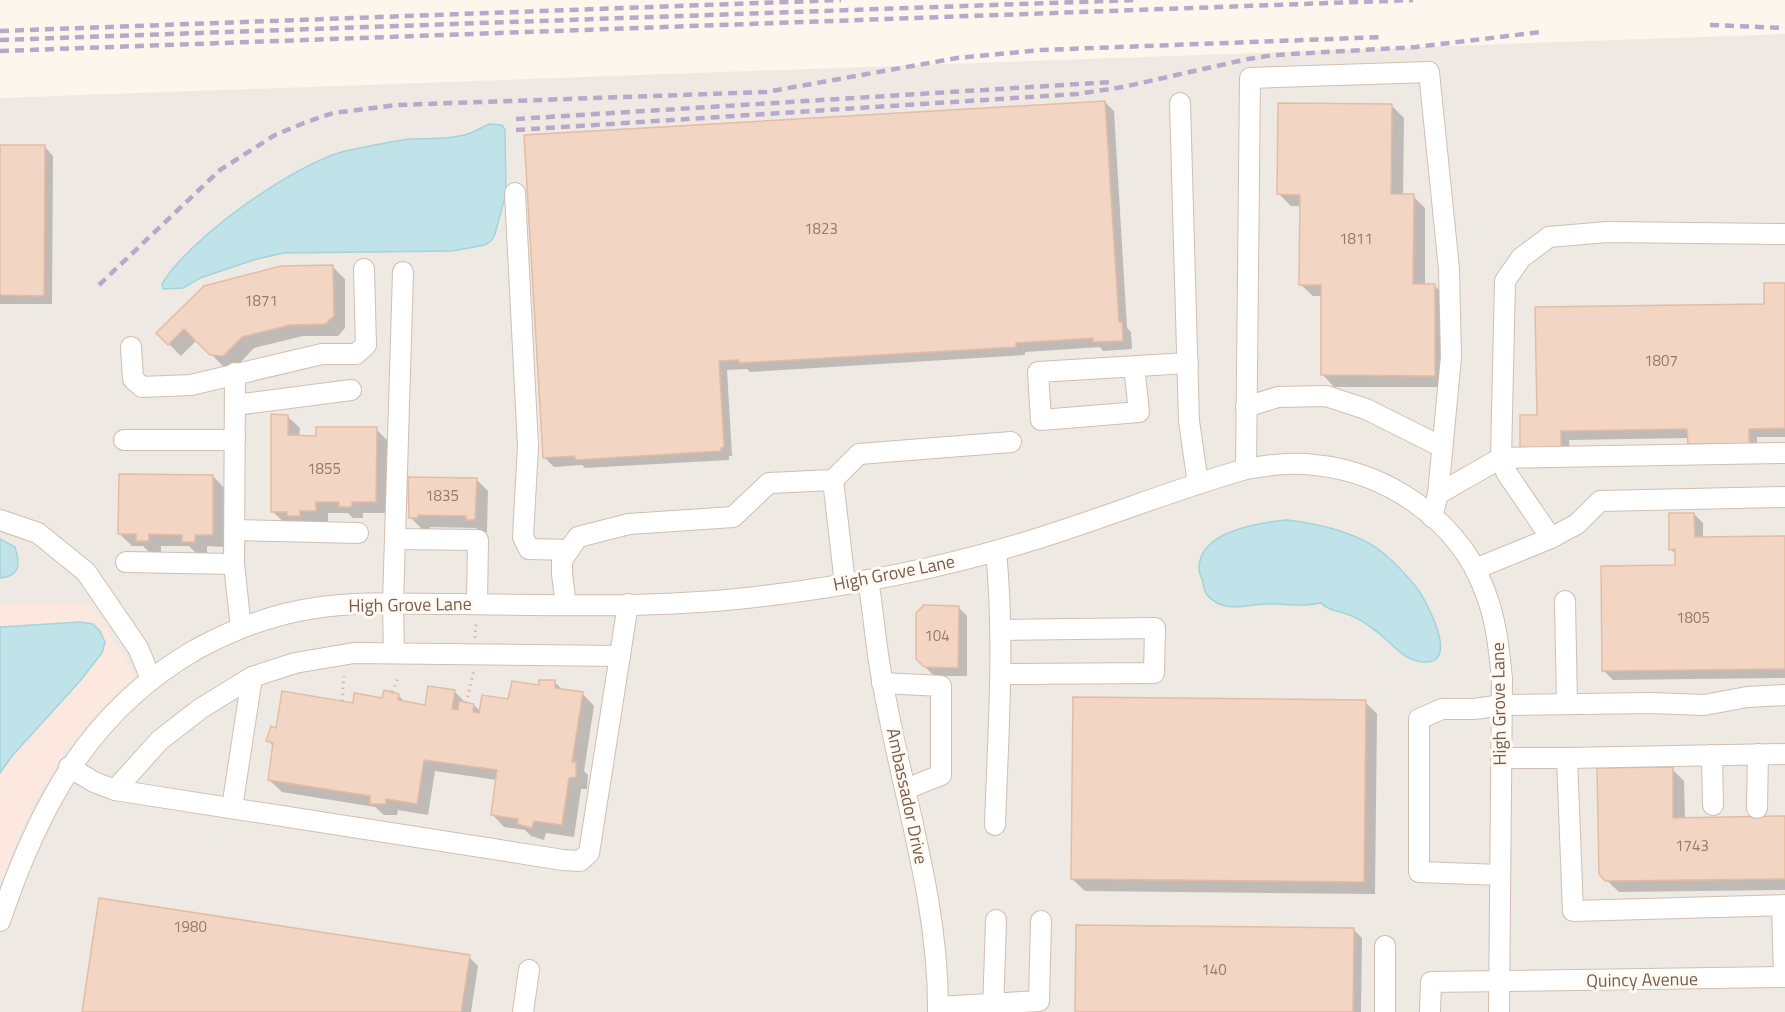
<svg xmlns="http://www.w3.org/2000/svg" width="1785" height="1012" font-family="'Titillium Web',sans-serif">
<rect width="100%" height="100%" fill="#fdf6ec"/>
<!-- commercial -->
<path fill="#fde8e0" d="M0,604H90L135,675L101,707L69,745L41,788L18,836L0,883Z"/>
<!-- industrial -->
<path fill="#efe9e4" d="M1785,34V1012H0V883L18,836L41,788L69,745L101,707L135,675L90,604H0V98Z"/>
<!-- water -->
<g fill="#bfe3e8" stroke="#a5d3da" stroke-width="1.5">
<path d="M489,124L502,125L505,130L506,193L495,234L491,241L485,245L452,251L284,253L257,259L200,278L183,288L163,289L162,284C188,239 298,160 350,150C369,146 389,142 409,139C427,138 446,140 464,135C473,133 480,128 489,124Z"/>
<path d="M1288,520C1319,524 1357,532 1382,552C1395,563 1407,575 1417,588C1428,604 1464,671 1417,661C1399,657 1388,638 1373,629C1367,624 1361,620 1354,617C1343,611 1329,612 1321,603C1318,603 1316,604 1313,604C1302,607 1279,603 1267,604C1250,604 1233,611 1217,603C1207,597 1204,592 1203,582C1202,578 1199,574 1199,569C1198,531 1261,522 1288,520Z"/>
<path d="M0,539L15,547C20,564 21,576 0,578Z"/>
<path d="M80,622L93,624L100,631L105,642L102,653L80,681L12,756L0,773V627Z"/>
</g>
<!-- shadow -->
<g fill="#0003">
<path d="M1105,102L1114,111L1127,328L1131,332L1132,349L1103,351L1100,347L1025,352V355L750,372L747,369L727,370L732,456H729V460L585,468L582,465L554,467L545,458Z"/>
<path d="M1391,105L1404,118L1403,196H1413L1425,208V286H1435L1447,298L1446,387H1334L1322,374L1323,296H1313L1300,284L1301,206H1291L1279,194Z"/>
<path d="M0,146H44L53,156L52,304H0Z"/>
<path d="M333,267L345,279V328L338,336H303L254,348L236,367H224L197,340L181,356L158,333Z"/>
<path d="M1785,285V437H1757V452L1698,453L1689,444V438L1569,440L1570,456H1531L1538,417L1766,305Z"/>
<path d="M287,416L300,428L299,437H318L376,429L388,441V513H363V518H353L348,513H328V523H285L272,511Z"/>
<path d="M213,476L225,489L224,547L207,546V553H196L189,546H161V553H150L143,546H132L120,534Z"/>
<path d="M476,479L488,491L487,532H480L476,528L430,527V530H423L410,517Z"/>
<path d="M1694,514L1703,523V538L1785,537V678L1613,680L1604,671L1676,567V555L1671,549Z"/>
<path d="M958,607L967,616V676H934L917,659Z"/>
<path d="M554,682L563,690L582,693L594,706L584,771L588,775L587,789H581L574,837L546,833L544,840L531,836L525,830L504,827L492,814L497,780L435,771L428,815L398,810L397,815H384L375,807L282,792L269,780L274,747L268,741L277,730L354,705L398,695L406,703L427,706L454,691L467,704L474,705L481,712Z"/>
<path d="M1365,702L1377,714L1375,894L1085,891L1072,879Z"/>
<path d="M1672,769L1684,781L1685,819L1785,818V890L1619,892L1600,874Z"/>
<path d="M1353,929L1362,938L1361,1012H1077Z"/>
<path d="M469,957L478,966L471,1012H83Z"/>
</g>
<!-- building -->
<g fill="#f3d5c3" stroke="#e6bba3" stroke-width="1.5">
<path d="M1105,101L1119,322H1122L1123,341L1093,342V338L1016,343V347L739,363V360L719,361L724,447L721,448V451L575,460V456L543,458L524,135Z"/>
<path d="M1278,103L1392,104L1391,194H1414L1413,284H1435V376L1321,375V285H1299L1300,195L1277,194Z"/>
<path d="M0,145H45L44,296L0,295Z"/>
<path d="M333,265L334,316L325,324L290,325L242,337L223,356L210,355L184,329L168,345L156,333L204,286L281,266Z"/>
<path d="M1764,283H1785V428L1749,429V444H1688L1687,429L1561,431V447L1520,448V415H1537L1535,307L1764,304Z"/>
<path d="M271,414L288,415V435L316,436V427H377L376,502H352V507H339V502H316V511H300V516H287V512H271Z"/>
<path d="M119,474L213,475V535H195V542H182V535L149,534V541H136V534H118Z"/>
<path d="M408,477L477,478L475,520H466V516L418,515V518H409Z"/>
<path d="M1669,513H1694L1695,537L1785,536V669L1602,671L1601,566L1675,565V549L1669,550Z"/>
<path d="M924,605L959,606L958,668L924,667L916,659V613Z"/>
<path d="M539,680H555V688L583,692L572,762H576V777L569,778L562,825L534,821L532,828L517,824L518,819L491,815L497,770L424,760L417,804L386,799V804H370V796L268,780L273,743L266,741L271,726L276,728L282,691L353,703L354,693L382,698L384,690L399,694L398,700L425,705L428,686L455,690L452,709L458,710L459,701L474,704L473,712L479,713L482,695L508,699L512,681L539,685Z"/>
<path d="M1073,697L1366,700L1364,882L1071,879Z"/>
<path d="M1673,767V818L1785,816V879L1605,881L1599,874L1597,768Z"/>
<path d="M99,898L470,955L461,1012H82Z"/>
<path d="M1076,925L1354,928L1353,1012H1075Z"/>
</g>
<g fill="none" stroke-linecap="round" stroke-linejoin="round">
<defs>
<g id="minor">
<path d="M1180,103L1189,421L1198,484"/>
<path d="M515,193L528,446L523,537L529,549L569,550"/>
<path d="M131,347L133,379L142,387L191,385L322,354H356L366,345L364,269"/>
<path d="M1134,366L1139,412L1041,420L1038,372L1188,363"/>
<path d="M235,373L234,564L241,628"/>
<path d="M235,405L351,390"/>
<path d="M1246,407L1278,397L1326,396L1366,409L1442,447"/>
<path d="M124,440H235"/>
<path d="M1246,469L1250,78L1429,72L1449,269L1451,357L1438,494L1432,517"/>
<path d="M833,480L859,454L1011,442"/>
<path d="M1438,494L1501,458L1505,281L1521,258L1549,237L1607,232L1785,234"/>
<path d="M0,520L38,533L86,572L138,648L151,679"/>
<path d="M235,530L358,533"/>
<path d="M1551,538L1506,472L1501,458L1785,453"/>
<path d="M395,539L478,540L477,604"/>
<path d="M126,562L234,564"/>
<path d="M1475,569L1551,538L1577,524L1600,501L1785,497"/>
<path d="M868,580C874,615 876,650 883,684C902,794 939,900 938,1012"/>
<path d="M1565,601L1567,704"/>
<path d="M566,605L562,574V560L578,537L629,524L733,517L769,483L833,480L845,584"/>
<path d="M1000,630L1155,628L1154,673L1001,674"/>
<path d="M394,653L393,604L403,272"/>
<path d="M882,683L941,686V775L906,789"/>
<path d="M1712,755L1713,805"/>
<path d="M1501,758H1567L1573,911L1785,905"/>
<path d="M1567,758L1785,754"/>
<path d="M69,767L94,782L115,790L563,860L580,861L589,853L628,604"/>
<path d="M115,790L160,740L200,709L252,677L295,663L354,653L620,656"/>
<path d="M232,808L252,677"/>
<path d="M1757,808L1758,754"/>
<path d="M995,825C998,734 1005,642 996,551"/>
<path d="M1500,875L1419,872V719L1442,709H1474L1502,705L1652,703L1704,705L1747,697L1785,695"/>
<path d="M1782,906L1784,977"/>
<path d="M0,921C38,808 88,712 195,650C232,630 273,614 315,608C362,601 411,604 458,604C560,605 663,609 764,596C856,585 948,567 1036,539C1107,517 1175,489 1246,469C1269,465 1291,462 1315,465C1387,472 1458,520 1484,589C1496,618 1499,648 1502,679L1499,1012"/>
<path d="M1385,946V1012"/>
<path d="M938,1007L1039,1001L1041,921"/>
<path d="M523,1012L529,970"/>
<path d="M993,1012L996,920"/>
<path d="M1430,1012L1431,982L1785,977"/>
</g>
</defs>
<!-- minor casing -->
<use href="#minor" stroke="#d1beb0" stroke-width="22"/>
<!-- path -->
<g stroke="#d9b8a5" stroke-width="3" stroke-dasharray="1.5 4.5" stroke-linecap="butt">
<path d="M475,638L476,624"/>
<path d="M392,692L399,676"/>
<path d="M342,701L344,676"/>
<path d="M466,703L474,670"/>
</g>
<!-- minor -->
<use href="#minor" stroke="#fff" stroke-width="20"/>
<!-- rail -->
<g stroke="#b9a8c9" stroke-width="4.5" stroke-dasharray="9 6" stroke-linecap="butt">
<path d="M1710,25L1785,28"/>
<path d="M0,31L841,0"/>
<path d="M0,40L1135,0"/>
<path d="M0,51L1413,0"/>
<path d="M516,119L1112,82"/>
<path d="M516,130L1077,94L1123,87L1248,59L1274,55L1416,47L1541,32"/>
<path d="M99,285L220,170L275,135L304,123L333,113L397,105L766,92L957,58L1041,50L1384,37"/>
</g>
</g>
<g text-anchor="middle" stroke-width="6" stroke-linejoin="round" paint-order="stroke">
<!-- number labels -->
<g font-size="15" fill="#987a6a">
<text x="821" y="234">1823</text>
<text x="1356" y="244">1811</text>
<text x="261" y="306">1871</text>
<text x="1661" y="366">1807</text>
<text x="324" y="474">1855</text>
<text x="442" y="501">1835</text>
<text x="1693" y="623">1805</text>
<text x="937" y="641">104</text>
<text x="1692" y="851">1743</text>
<text x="190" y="932">1980</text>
<text x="1214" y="975">140</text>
</g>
<!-- street labels -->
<g font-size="18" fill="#7a5c4d" stroke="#fffaf3">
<text transform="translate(894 573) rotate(-11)" y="6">High Grove Lane</text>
<text transform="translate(410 605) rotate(-1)" y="6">High Grove Lane</text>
<text transform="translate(1499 704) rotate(-91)" y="6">High Grove Lane</text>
<text transform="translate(907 796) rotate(78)" y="6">Ambassador Drive</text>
<text transform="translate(1642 980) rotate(-1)" y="6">Quincy Avenue</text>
</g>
</g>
</svg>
